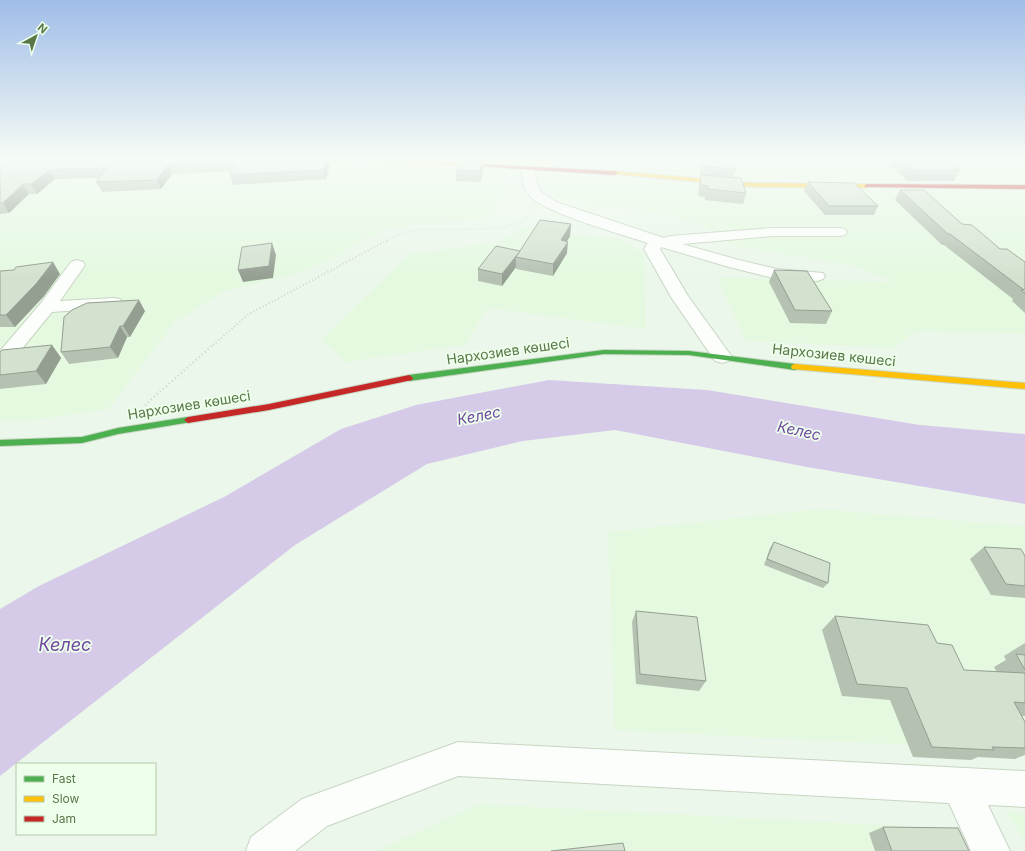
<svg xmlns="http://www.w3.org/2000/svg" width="1025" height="851" font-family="Inter,sans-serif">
<rect width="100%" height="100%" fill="#ebf7ea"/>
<!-- residential -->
<g fill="#e4f9e0">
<path d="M554,159H1025V181L755,179L553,165Z"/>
<path d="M381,165L506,172L493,217L390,227L332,258L299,273L225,291L175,322L109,409L27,421L0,420V166L226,167Z"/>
<path d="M542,174L649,180L755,190L1025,192V334L917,331L893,348L746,341L717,278L894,282L857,266L730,245L704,226L661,213L558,199L542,184Z"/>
<path d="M522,228L624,240L644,254L646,329L488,308L465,345L345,362L321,339L410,254L498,242Z"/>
<path d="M819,509L1025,526V751L615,730L608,532Z"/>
<path d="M479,804L940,828L951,851H376Z"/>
<path d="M1007,811L1025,814V842Z"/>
</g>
<!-- water -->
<path fill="#d5cbe9" d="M549,380L707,390L920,425L1025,434V504L807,467L615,430L523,441L427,464L295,545L0,776V609L39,586L224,497L341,429L416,405Z"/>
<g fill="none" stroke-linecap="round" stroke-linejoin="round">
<defs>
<g id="street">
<path d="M527,164L531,165L540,191L556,202L664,238L670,236L772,228H840L845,229L847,232L845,235L840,236H772L682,244L739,260L777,269L823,273L825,276L823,279L817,281L777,279L729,267L661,247L660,249L688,296L732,357L729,361L722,363L715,361L671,297L644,249L648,243C624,235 541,212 529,195C523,187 522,177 521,168L523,165Z"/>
<path d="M77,260L83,262L85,265L60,301L114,298L120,299L123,303L120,307L52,312L7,367L0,369V351L41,303L71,262Z"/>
<path d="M458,742L1025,771V807L988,805L1010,851H971L949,803L458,776L327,826L295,851H246L251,837L302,799Z"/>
</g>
<g id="fast">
<path d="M604,350L689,351L795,364L799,367L795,370L689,355L604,354L409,381L405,378L409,375Z"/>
<path d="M188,417L191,418L192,420L191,422L118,434L82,443L0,446V440L82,437L118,428Z"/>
</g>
<g id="slow">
<path d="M312,159H394L461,163L463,164L461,165L363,160L299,162L297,161L299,160Z"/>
<path d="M615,171L754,183L867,184L870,186L867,188L754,187L613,174L612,173Z"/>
<path d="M795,364L1025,383V389L792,369L791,367L792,365Z"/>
</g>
<g id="jam">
<path d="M461,163L615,171L618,173L615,175L459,165V164Z"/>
<path d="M867,184L1025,185V189L865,187L864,186Z"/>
<path d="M409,375L413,378L412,380L269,410L188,423L184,420L188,417L269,404Z"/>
</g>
</defs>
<!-- street casing -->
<use href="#street" stroke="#c7d5c2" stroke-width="2"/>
<!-- fast casing -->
<use href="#fast" stroke="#c8d6c3" stroke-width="2"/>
<!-- slow casing -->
<use href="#slow" stroke="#c8d6c3" stroke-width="2"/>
<!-- jam casing -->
<use href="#jam" stroke="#c8d6c3" stroke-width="2"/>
<!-- path-far2 -->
<path stroke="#ccd6c8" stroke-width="1.5" stroke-dasharray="0.5 2" stroke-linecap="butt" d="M386,241C394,237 403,233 412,231C441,225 514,238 532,213"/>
<!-- path-far1 -->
<path stroke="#ccd6c8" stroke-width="2" stroke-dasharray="1 2.5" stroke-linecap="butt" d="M213,345L249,314L388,240"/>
<!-- path -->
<path stroke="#ccd6c8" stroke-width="2.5" stroke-dasharray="1 3" stroke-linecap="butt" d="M145,405L214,344"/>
<!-- street -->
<use href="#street" fill="#fcfefc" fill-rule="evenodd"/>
<!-- fast -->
<use href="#fast" fill="#4caf50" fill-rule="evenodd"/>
<!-- slow -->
<use href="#slow" fill="#ffc107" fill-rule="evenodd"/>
<!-- jam -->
<use href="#jam" fill="#c62828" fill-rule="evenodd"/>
</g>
<!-- wall -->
<g fill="#b5c2b2">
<path d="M0,159H329L330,165L326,179L233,185L230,175L231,171L172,174L161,189L102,192L96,182L99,178L55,179L37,194H29L9,213L0,214Z"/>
<path d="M465,159H494L493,161Z"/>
<path d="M701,159H732L736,169L733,178L700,175Z"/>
<path d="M856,159H943L960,170L954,181H908L883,160L859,161Z"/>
<path d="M483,161V171L480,182L456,181V170Z"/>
<path d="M701,175L746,193L743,204L705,200V197L698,196L699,186Z"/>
<path d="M808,182L878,206L874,215H825L804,191Z"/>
<path d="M900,190L962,224L1000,249L1025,262V313L1012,301L1013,299L944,245H942L895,200Z"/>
<path d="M571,224L570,236L567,241V253L553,276L516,269V267L502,286L478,281V269L520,251Z"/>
<path d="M774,270L832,311L826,324L790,323L769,282Z"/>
<path d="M0,271L60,274L44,296L15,327H0Z"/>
<path d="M145,311L130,337H127L118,358L69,364L61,352Z"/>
<path d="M52,345L61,358L46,384L0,389V352Z"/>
<path d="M774,542L828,583L823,588L764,565L770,548Z"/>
<path d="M984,547L1025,556V598L991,595L970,559Z"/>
<path d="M636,611L706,681L699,691L636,684L632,622Z"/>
<path d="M835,616L937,643L964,670L997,672L994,667L1006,660L1004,656L1025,643V716H1022L1025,722V755L1015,759L978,757L971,760L913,757L890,700L842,696L822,630Z"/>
<path d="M883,827L969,851H875L869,833Z"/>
</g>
<!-- shaded-wall -->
<g fill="#949e91">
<path d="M327,159H329L330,165L326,179L323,170Z"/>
<path d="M483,161V171L480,182V171Z"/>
<path d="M168,165L172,174L161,189L157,180Z"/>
<path d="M50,170L55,179L37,194L31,184Z"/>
<path d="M23,184L29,194L9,213L3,203Z"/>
<path d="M571,224L570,236L561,252V240Z"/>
<path d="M568,242L567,253L553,276V264Z"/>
<path d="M272,243L276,255L273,278L243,282L238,270Z"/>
<path d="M520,251L516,257V267L502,286V274Z"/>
<path d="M53,262L60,274L44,296L15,327L6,315Z"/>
<path d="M139,300L145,311L130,337L123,326Z"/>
<path d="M120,326L127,337L118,358L110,347Z"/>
<path d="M52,345L61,358L46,384L36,371Z"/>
</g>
<!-- building -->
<g fill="#d3e2cf" stroke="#949e91">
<path d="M0,159H327L323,170L230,175L235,162L168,165L157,180L96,182L106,168L50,170L31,184H23L3,203H0Z"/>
<path d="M702,159H732L736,169L702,166Z"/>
<path d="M899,159H943L960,170H914Z"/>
<path d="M460,160L483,161L480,171L456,170Z"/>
<path d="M701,175L741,178L746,193L708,189V186L700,185Z"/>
<path d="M808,182L854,183L878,206H829Z"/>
<path d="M900,190H924L962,224L972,225L1000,249H1007L1025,262V294L1021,290H1024L950,234H948Z"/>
<path d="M540,220L571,224L561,240L568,242L553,264L516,257Z"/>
<path d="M272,243L269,266L238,270L242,247Z"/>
<path d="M496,246L520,251L502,274L478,269Z"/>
<path d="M53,262L36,284L6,315H0V271L14,270L16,267Z"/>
<path d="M774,270L807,271L832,311L795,310Z"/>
<path d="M139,300L123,326H120L110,347L61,352L64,317L72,310L87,303Z"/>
<path d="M52,345L36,371L0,375V352L2,350Z"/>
<path d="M774,542L830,563L828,583L767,559Z"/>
<path d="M984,547L1021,549L1025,556V586L1006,584Z"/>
<path d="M636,611L697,617L706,681L640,674Z"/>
<path d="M835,616L928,625L937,643L952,645L964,670L1025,673V703L1014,702L1025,722V748L992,747L994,750L932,747L907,688L857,684Z"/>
<path d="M1016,654L1025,655V670Z"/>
<path d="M883,827L958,828L969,851H892Z"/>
<path d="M623,843L625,851H551Z"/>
</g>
<!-- sky -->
<linearGradient id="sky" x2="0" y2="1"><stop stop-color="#a0bde8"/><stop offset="0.57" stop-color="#f6fbf6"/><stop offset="1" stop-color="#f6fbf6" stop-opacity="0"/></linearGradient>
<rect width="1025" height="278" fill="url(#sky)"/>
<g text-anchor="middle" stroke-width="3.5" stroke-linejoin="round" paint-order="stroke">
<!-- street labels -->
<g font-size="14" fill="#597748" stroke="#eeffec">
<text transform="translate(508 351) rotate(-8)" y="5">Нархозиев көшесі</text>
<text transform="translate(834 355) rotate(6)" y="5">Нархозиев көшесі</text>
<text transform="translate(189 405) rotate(-9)" y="5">Нархозиев көшесі</text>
</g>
<!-- water labels -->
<g font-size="15" font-style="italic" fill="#7049a1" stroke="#eeffec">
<text transform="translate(479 416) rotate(-11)" y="5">Келес</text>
<text transform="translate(799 431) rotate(12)" y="5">Келес</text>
</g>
<!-- near-water labels -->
<g font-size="18" font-style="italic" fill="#7049a1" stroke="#eeffec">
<text x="65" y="651">Келес</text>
</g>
</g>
<!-- legend -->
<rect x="16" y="763" width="140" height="72" fill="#eeffec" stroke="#b2c9aa"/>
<rect x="24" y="776" width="20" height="6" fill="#4caf50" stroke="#b2c9aa"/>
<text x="52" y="783" font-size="12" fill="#597748">Fast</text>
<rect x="24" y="796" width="20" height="6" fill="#ffc107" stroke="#b2c9aa"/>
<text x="52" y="803" font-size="12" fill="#597748">Slow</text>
<rect x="24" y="816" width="20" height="6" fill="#c62828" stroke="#b2c9aa"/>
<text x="52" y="823" font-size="12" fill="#597748">Jam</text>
<!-- north arrow -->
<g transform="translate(36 36) rotate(40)" stroke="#eeffec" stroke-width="3" paint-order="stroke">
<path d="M0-3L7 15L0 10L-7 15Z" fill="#597748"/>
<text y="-6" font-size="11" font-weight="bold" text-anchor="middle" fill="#597748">N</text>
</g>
</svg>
